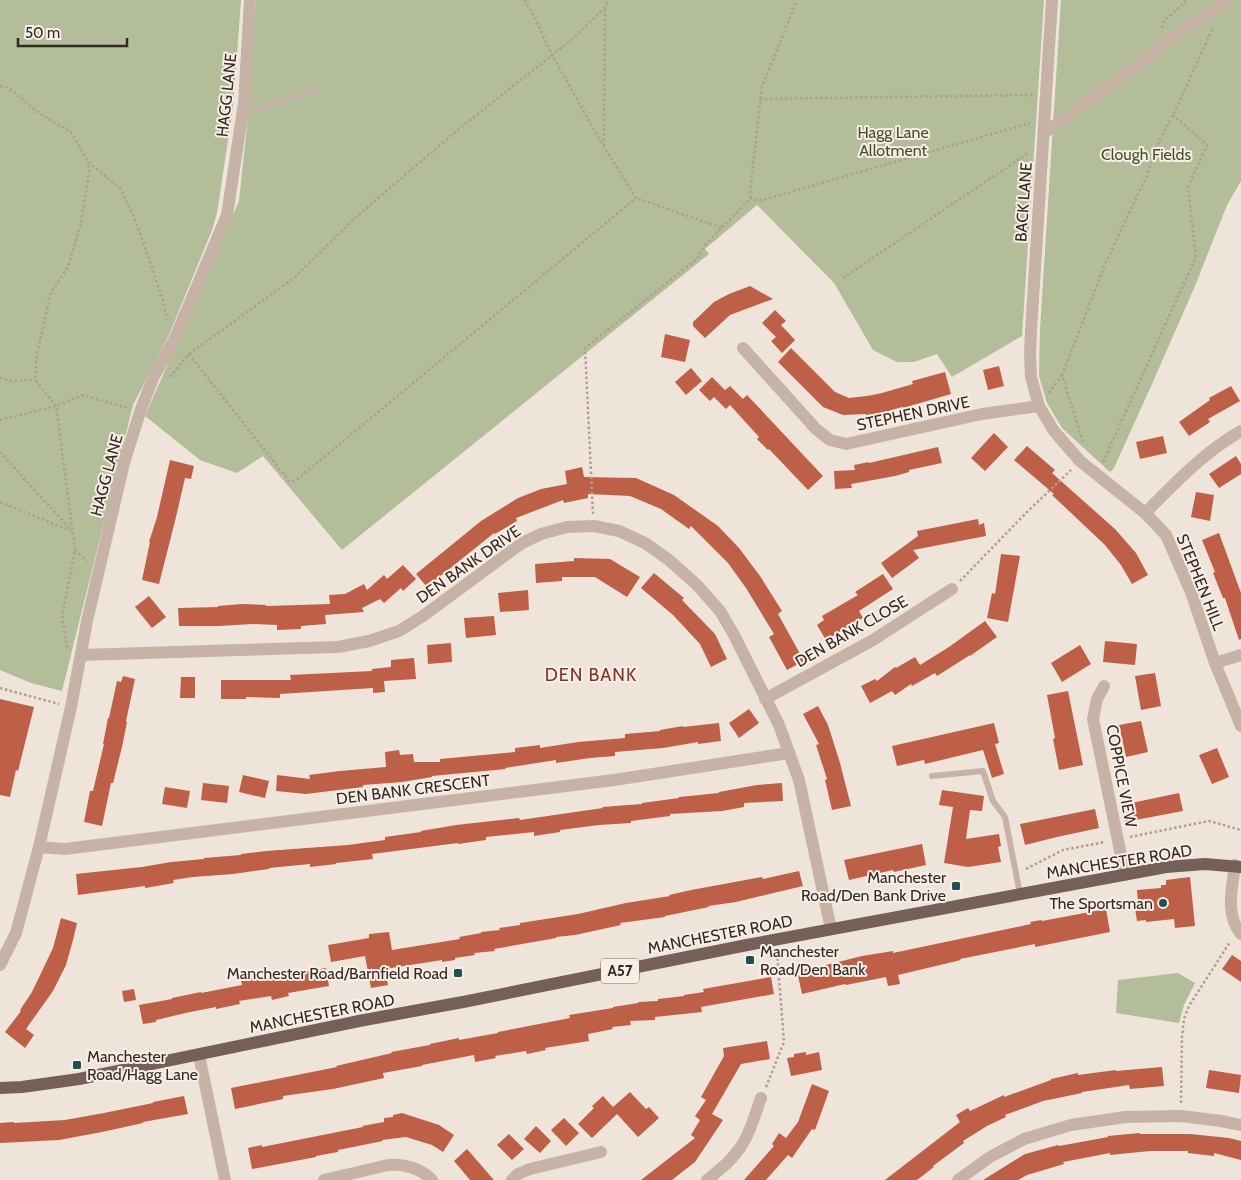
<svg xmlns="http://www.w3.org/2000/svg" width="1241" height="1180" font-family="Cabin,sans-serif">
<rect width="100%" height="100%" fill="#efe4d9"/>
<!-- green -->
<g fill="#b3bd9a">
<path d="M0,0H241L233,108L217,213L212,230L169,335L133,405L62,691L31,683L0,670Z"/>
<path d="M256,0H1044L1022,336L952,377L937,354L914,362H897L873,350L834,283L757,205L705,249L709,254L342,550L263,456L237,473L200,460L145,416L239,201L249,106Z"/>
<path d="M1061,0H1241V181L1227,205L1195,286L1152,384L1114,468L1110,472L1062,428L1047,403L1039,376L1040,329Z"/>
<path d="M1178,973L1195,983L1184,1005L1179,1023L1116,1013L1118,980Z"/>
</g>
<!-- building -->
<g fill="#be5f48">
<path d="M750,286L773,299L730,315L705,338L693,326V322L714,302L729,294Z"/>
<path d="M775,310L786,321L781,325L795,340L782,353L771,341L776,337L762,323Z"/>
<path d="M665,334L690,340L685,362L661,357Z"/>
<path d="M791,348L835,392L849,398L867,396L882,393L913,384L912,381L945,372L951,394L903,408L902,407L885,412L866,415V414L843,415L823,407L778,362Z"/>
<path d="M999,366L1004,386L988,390L983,370Z"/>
<path d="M691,368L702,381L686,395L675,382Z"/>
<path d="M712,377L725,390L730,386L743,399L747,395L823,476L808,490L769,449L768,450L757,439L759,437L730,405L726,409L714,397L710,401L699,390Z"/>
<path d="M1231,386L1240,401L1208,419L1210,422L1189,436L1179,422L1210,400L1209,398Z"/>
<path d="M994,433L1008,447L985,471L971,458Z"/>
<path d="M1163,436L1167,453L1140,459L1136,442Z"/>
<path d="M1027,446L1055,470L1052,473L1115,529L1136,553L1148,575L1132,584L1121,565L1105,545L1052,495L1054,494L1014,460Z"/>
<path d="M938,447L942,463L909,470V472L895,476L851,484L852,488L835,489L834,471L855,470L854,465L869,462V463Z"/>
<path d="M1236,456L1241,464V474L1219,488L1209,474Z"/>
<path d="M170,460L194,466L191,479L185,478L176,517L159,584L142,580L150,542H149L157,517Z"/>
<path d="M582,467L584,477L636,478L674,495L718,526L739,548L760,576L782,611L778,614L804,661L787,670L769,637L774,634L746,588L728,563L691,526L689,529L661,509L630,496L588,494V498L564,503L563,500L516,518L517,521L495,534L494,533L427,587L416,574L481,521L518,498L541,489L567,484L565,471Z"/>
<path d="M1196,492L1214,495L1210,521L1191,517Z"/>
<path d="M978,519L979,525L984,523L986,536L913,550L919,558L892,578L881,563L918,536L917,531Z"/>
<path d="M1219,533L1241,593V639L1239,640L1225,598H1223L1213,573L1215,572L1202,540Z"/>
<path d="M1001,554L1020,556L1008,622L987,618L992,593L995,594Z"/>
<path d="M574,558L610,559L640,577L627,597L595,577H562V581L536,583L535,564L574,561Z"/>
<path d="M403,565L416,579L403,591L401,588L384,603L380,599L362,608L364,612L325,615L326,624L301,626V629L277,630V625L253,624L219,626H179L178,608L218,607V606L242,604L266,605V606L330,604L329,595L345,594L364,584L367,590L384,575L387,579Z"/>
<path d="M654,573L684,598L682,600L715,634L727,659L711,667L700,644L673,615L641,588Z"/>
<path d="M883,574L893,589L859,611L863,618L826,640L817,625L824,620L822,616L858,595L855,592Z"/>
<path d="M528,590L529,610L500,612L498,593Z"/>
<path d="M149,596L166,617L152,628L135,607Z"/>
<path d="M494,616L496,635L466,638L464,618Z"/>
<path d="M985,621L997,637L970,656V655L937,676L935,673L912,686L911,684L895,695L892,691L870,703L861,686L875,679L877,681L895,667L896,668L915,657L920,665L949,647Z"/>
<path d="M1105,641L1137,644L1135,665L1103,662Z"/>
<path d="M451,643L452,662L428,664L427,645Z"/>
<path d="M1080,645L1091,664L1062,682L1051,663Z"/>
<path d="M414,658L416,679L384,681L385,692L373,693V688L280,694V698L246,697V699H221V680H291L290,675L372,671V669L391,667V660Z"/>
<path d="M1155,673L1161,706L1141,710L1135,676Z"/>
<path d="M123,676L135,679L126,721L127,722L122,747L113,783H111L102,826L84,822L90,791H93L104,744H103L108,718H109L117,681L121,682Z"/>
<path d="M181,677H195V698H180Z"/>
<path d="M1068,691L1083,765L1059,770L1053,739L1055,738L1047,695Z"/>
<path d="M0,699L34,707L18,771L16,770L10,797L0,795Z"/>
<path d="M818,706L828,725L840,763L851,806L832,810L825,780L827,779L816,745L819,744L803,714Z"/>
<path d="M749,709L759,723L739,738L729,723Z"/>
<path d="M1141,721L1148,752L1126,757L1119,725Z"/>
<path d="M719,723L721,741L698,744V742L663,748L615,752V756L590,758L556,763V760L505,768L506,769L432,776V777L402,782L363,785V787L306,794L276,791L277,775L310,779L309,775L340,771L386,767L385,752L399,750L400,755L413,754L414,762H440V759L515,752V748L540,745V748L578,742L625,738V734L660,731V730L683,726V727Z"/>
<path d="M994,723L999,743L995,744L1004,774L992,778L983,750L925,764L924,760L897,766L892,746Z"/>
<path d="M1217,748L1229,777L1212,784L1199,755Z"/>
<path d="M243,775L269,781L265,798L239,792Z"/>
<path d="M203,783L229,786L227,803L201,800Z"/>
<path d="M782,783L783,801L744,803V807L722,811L670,814V816L631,821V823L599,825L560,830V832L534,836V832L486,837V840L458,844V843L372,854L373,859L336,863V864L310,867V864L269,868V869L233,874L193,877L173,880L174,883L145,888V886L78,895L76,874L142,867L171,862L204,859V858L241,855V854L266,851L348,845L385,840V837L421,832V831L456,825L519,818L520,820L603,808L602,807L642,804V803L679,798V797L719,793V792L757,785Z"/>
<path d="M165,787L190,791L187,808L162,804Z"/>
<path d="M942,790L984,796L982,811L970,810L966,839L999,834L1001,846L998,847L1001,862L968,867L944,863L953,807L939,805Z"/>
<path d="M1179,793L1183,811L1125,822L1122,805Z"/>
<path d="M1095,809L1099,828L1057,837L1025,845L1020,824Z"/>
<path d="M922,844L926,865L894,872L893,870L849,880L844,860Z"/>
<path d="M799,871L803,886L736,902L708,906L709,907L665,916V917L620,923L621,925L575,935L556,937V938L494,949L495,951L474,953L475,955L455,958V960L442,962V960L385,969L388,985L371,988L365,956L331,962L328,945L369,938V934L389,932L392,950L460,939L459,937L481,933V932L500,930L499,928L520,925V923L578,914L626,903L670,896L669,895L691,890L762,877L763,879Z"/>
<path d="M1190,877L1195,926L1175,928L1174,919L1146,922V920L1137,921L1134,902L1138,901L1137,890L1161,888V885H1166V880Z"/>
<path d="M1106,909L1110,932L1035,947V944L960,959L961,960L898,975L900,984L888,986L886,977L846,985L845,984L802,994L797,971L810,968V969L862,956L893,951V953L1031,924L1030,922L1041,920L1042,921Z"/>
<path d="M61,918L77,923L73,940L66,965L53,991L26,1029L34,1035L25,1048L5,1032L21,1011L20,1010L32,992L53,948Z"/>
<path d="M1232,955L1241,961V982L1222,969Z"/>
<path d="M326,968L329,986L288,993L289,996L272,1000L271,996L239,1001L240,1004L216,1009V1007L190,1012L156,1020V1022L143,1024L139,1005L172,999V998L201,992V993L242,985L240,976L259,972V977L284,972V975Z"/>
<path d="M771,977L774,994L701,1007L702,1012L655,1017V1020L630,1021L631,1025L612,1027L613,1029L588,1034L589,1041L545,1048L546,1050L527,1054L526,1051L495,1056L496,1058L475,1062L474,1055L422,1065V1066L383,1073L384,1078L333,1089L283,1096V1099L235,1109L231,1088L337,1067L336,1066L392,1053L391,1052L430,1045V1044L459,1038V1040L498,1033V1032L570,1018L569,1015L613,1008V1007L638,1003V1002L658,1001V999L684,996V995L704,992L703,989Z"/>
<path d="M134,989L136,1000L124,1002L122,991Z"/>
<path d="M767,1041L770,1059L741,1064L712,1114L723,1120L695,1162L672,1180H641L695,1138L691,1135L700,1120L695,1116L706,1100L701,1097L724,1056L723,1048Z"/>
<path d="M806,1052V1055L819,1052L822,1070L791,1076L787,1058L794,1057V1054Z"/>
<path d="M1162,1067L1164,1086L1130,1089L1129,1085L1082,1092V1093L1043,1101L1005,1115L1006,1117L987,1126L963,1141L964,1143L933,1166L934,1167L917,1180H885L960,1122L956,1115L968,1108L970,1111L1004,1095V1097L1051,1080V1079L1078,1073V1075L1116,1070V1071Z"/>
<path d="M1209,1070L1241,1075L1239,1093L1206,1088Z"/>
<path d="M812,1084L829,1091L815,1130L812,1129L792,1158L788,1155L766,1180H744L774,1146L772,1144L779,1133L786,1138L798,1122Z"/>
<path d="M630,1092L646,1109L649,1107L659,1118L638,1137L617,1114L592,1138L578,1124L594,1108L592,1106L603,1096L613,1107Z"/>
<path d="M184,1096L188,1114L143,1122V1123L102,1132L59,1140L0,1143V1123L14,1122V1123L65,1120L104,1113L153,1103V1102Z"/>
<path d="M402,1113L439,1125L454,1135L443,1152L432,1145L406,1137L382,1140L383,1141L338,1150V1152L316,1156V1157L252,1169L248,1148L262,1145V1147L363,1127L362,1126L384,1122V1118L393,1117V1115Z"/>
<path d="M564,1118L579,1133L566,1146L551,1130Z"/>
<path d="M536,1126L551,1141L540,1153L524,1139Z"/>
<path d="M1139,1133L1140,1134H1190L1229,1138L1241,1141V1160L1214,1153V1156L1188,1153V1151H1150L1110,1155V1153L1063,1162L1064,1164L1027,1175L1018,1180H983L1025,1154L1058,1145L1059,1146L1108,1137V1136Z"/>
<path d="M509,1134L524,1149L512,1160L497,1145Z"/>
<path d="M467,1149L494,1180H470L454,1161Z"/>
</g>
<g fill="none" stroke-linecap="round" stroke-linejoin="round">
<!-- path -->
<g stroke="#b29d91" stroke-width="2.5" stroke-dasharray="2.5 2.5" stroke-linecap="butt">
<path d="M525,0L535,18L552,55L604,147L636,198L722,228"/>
<path d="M1162,28L1164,21L1187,0"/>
<path d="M0,86L10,89L40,114L71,132L88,162L120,188L135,220L146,250L163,301L167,319"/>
<path d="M760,99L1033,95"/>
<path d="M604,146L605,7"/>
<path d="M751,198L750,192L762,87L797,0"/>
<path d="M843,278L1028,153"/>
<path d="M189,354L289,481H295L636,198"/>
<path d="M170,377L189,354L294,278L355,218L454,133L575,37L605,7L608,0"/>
<path d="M0,378L10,381L35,380"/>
<path d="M1049,393L1062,375"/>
<path d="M0,420L56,406L83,395L127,408"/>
<path d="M1083,442L1062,375L1106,262L1148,173L1159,141L1173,115L1213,28"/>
<path d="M0,452L71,530"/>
<path d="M1103,462L1196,257L1188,187L1207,145L1173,115"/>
<path d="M0,502L71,531"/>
<path d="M593,514L585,348L697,259L704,246L751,198L759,201L1030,123"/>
<path d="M75,550L87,561"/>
<path d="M960,581L1026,513L1071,470"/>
<path d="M67,648L62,616L75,550L56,406L35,380L37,354L51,292L68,267L81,223L89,173L88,162"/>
<path d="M0,688L59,704"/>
<path d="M1130,837L1209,821L1241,830"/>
<path d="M1026,869L1063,850L1105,842"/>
<path d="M766,1087L784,1042L777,953"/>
<path d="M1181,1103L1182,1037L1184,1019L1189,1006L1230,942"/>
</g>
<!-- lane -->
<g stroke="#c6b3a6" stroke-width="6">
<path d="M242,114L313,91"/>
<path d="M932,776L983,771L993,801L1005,817L1020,894"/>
</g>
<!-- street -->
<g stroke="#c6b3a6" stroke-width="12">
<path d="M1052,0L1031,330L1030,353L1031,377L1039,406L1054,431L1080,461L1145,513L1166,535L1191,592L1215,663L1241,726"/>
<path d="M1044,133L1142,62L1165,42L1229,0"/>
<path d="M743,348L816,429L830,440L846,444L982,414L1039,406"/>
<path d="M1145,513C1175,483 1204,452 1241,431"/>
<path d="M81,655L338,647L369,641L399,631L423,616L522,543L541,534L567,527L594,526L619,531L645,543L669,560L697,585L720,611L733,633L779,725L799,780L831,929"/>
<path d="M1215,663L1241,655"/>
<path d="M1104,686L1097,699L1093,719L1125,875"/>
<path d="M765,699L873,640L952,589"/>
<path d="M39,847L65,849L614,780L789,753"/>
<path d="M1235,865C1232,888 1225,915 1241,934"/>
<path d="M0,965L16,933L39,847L71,707L87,621L124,463L140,412L153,378L175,338L227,215L244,103L250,0"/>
<path d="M199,1055L225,1180"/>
<path d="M324,1180L388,1165C405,1164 420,1168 432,1180"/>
<path d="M512,1180L518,1174L530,1169L601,1152"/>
<path d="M707,1180C717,1172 728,1164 736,1153C749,1138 754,1117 761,1098"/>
<path d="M958,1180L990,1157L1024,1139L1071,1125L1125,1117L1181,1116L1221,1121L1241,1125"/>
</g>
<!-- primary -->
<path stroke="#746058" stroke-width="12" d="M0,1088L22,1087L79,1079L359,1021L463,1002L747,945L1166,867L1205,864L1241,867"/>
</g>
<!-- markers -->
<g fill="#1f5152" stroke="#f8eee5" stroke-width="2">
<rect x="951" y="881" width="10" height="10" rx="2.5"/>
<circle cx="1163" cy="903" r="5"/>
<rect x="745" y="955" width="10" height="10" rx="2.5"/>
<rect x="453" y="968" width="10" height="10" rx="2.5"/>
<rect x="72" y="1060" width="10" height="10" rx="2.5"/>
</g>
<g text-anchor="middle" stroke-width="4" stroke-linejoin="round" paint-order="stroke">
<!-- shield labels -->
<rect fill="#f8eee5" stroke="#6e6560" stroke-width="1" x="601" y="958.5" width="38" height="25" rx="4"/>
<g font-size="15" font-weight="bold" fill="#332a27">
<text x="620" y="976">A57</text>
</g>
<!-- street labels -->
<g font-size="16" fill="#332a27" stroke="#f8eee5">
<text transform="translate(226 95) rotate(-84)" y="6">HAGG LANE</text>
<text transform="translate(1023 202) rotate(-86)" y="6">BACK LANE</text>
<text transform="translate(913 413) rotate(-12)" y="6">STEPHEN DRIVE</text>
<text transform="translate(106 475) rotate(-75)" y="6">HAGG LANE</text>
<text transform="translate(468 564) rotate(-35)" y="6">DEN BANK DRIVE</text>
<text transform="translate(1201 582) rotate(68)" y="6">STEPHEN HILL</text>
<text transform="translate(851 631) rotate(-30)" y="6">DEN BANK CLOSE</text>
<text transform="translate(1122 776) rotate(79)" y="6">COPPICE VIEW</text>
<text transform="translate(413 789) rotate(-7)" y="6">DEN BANK CRESCENT</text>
<text transform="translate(1119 861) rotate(-9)" y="6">MANCHESTER ROAD</text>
<text transform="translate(720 934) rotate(-11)" y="6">MANCHESTER ROAD</text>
<text transform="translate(322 1013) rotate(-11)" y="6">MANCHESTER ROAD</text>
</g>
<!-- park labels -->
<g font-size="16" fill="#44502c" stroke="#f8eee5">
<text x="893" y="138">Hagg Lane<tspan x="893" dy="18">Allotment</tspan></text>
<text x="1146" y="160">Clough Fields</text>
</g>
<!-- poi labels -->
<g font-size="16" fill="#332a27" stroke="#f8eee5" text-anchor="end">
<text x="946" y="883">Manchester<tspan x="946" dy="18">Road/Den Bank Drive</tspan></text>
<text x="1153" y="909">The Sportsman</text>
<text x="760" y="957" text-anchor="start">Manchester<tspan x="760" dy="18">Road/Den Bank</tspan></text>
<text x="448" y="979">Manchester Road/Barnfield Road</text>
<text x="87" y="1062" text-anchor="start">Manchester<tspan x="87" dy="18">Road/Hagg Lane</tspan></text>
</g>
<!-- neighbourhood labels -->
<g font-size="18" letter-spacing="1" fill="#7d3525" stroke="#f8eee5">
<text x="591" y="681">DEN BANK</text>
</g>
</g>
<!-- scale -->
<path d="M18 38v8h109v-8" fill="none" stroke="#332a27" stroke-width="2.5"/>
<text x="25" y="38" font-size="15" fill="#332a27" stroke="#f8eee5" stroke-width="4" paint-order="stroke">50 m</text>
</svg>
